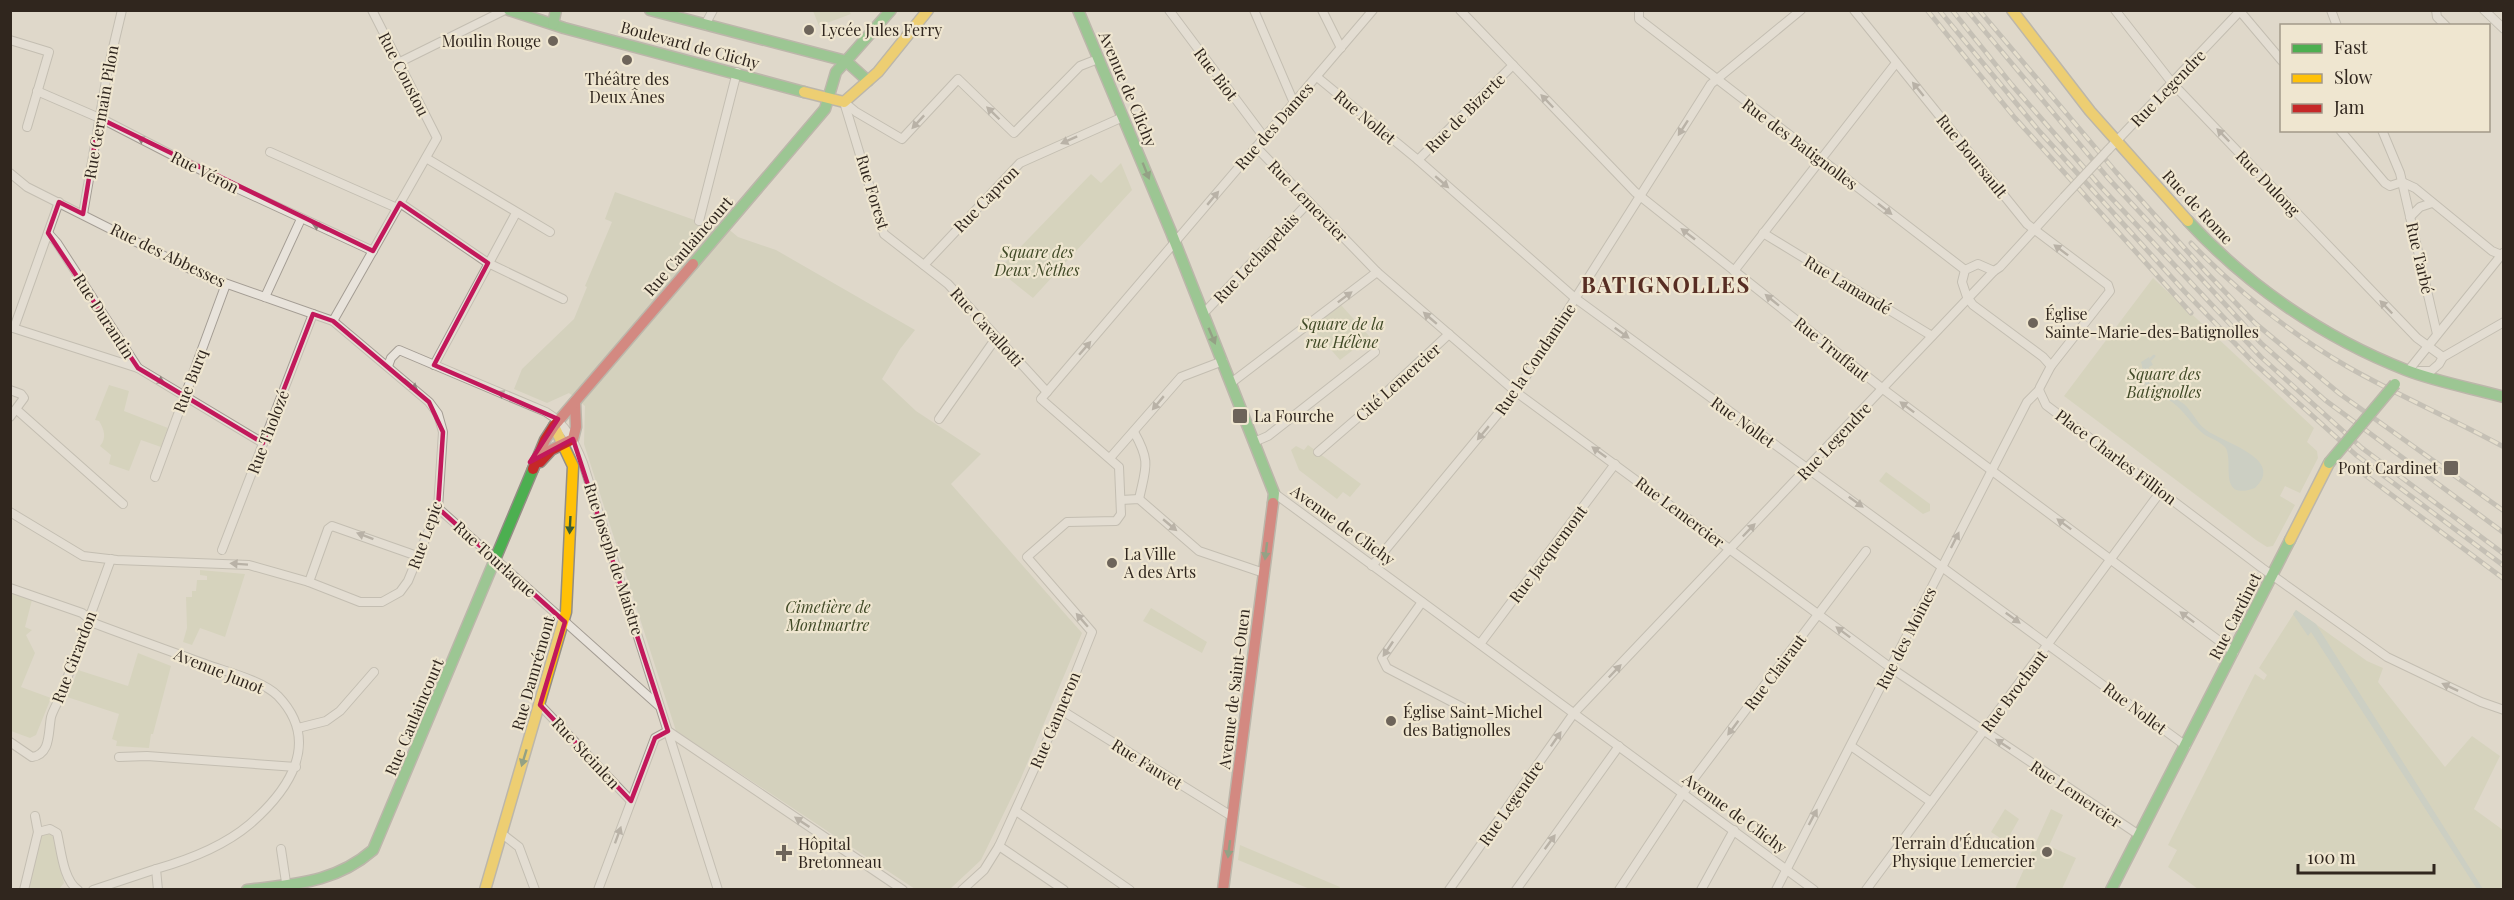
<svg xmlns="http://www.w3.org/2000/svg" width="2514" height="900" font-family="'Playfair Display',serif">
<rect width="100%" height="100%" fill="#dfd8ca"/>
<!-- green -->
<g fill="#cdccae">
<path d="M813,11H849L851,14L819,26Z"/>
<path d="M1121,163L1132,190L1033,298L998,270L1091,174L1101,183Z"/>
<path d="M2153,278L2314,428L2307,442L2317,451L2318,458L2300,493L2285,486L2280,496L2295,505L2273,546L2267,547L2256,540L2064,396Z"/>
<path d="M1341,305L1370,337L1340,360L1311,327Z"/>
<path d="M109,385L129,391L124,411L168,428L161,447L141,440L129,471L109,464L111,455L100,446C107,438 104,429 99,421L95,420Z"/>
<path d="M1308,445L1361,484L1350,497L1343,492L1337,499L1299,470L1291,450L1296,446L1304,450Z"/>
<path d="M1886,472L1930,504V511L1923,514L1879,481Z"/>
<path d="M200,570L245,574L225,637L200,628L192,645L183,642L187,628L186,597H192V591H196L197,580H207V576L200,575Z"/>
<path d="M11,592L32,600L25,627L32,630L26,635L35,653L21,687L51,698L36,735L30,738L11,731Z"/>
<path d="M1151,608L1207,642L1202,653L1143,621Z"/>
<path d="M2296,610L2367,661L2383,668L2378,682L2445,767L2472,736L2500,756L2474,809L2503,830V889H2198L2168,867L2177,850L2168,845L2255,674L2264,680L2267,675L2259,668Z"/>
<path d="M138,653L171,666L153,734H151L149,748L116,746L117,741L112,739L119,714L67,697L78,670L128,686Z"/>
<path d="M2005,809L2019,819L2006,842L1991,832Z"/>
<path d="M2051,809L2063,815L2049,846L2076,858L2062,889H2015Z"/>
<path d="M50,833L53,837L64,883L59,889L29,890L40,838L42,835Z"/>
<path d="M1240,845L1340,887L1339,889H1310L1238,860Z"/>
</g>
<!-- cemetery -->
<path fill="#c8c7ad" d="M615,192L703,223L726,227L738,237L776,250L915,330L900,349L882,379L916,411L981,454L951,484L1082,633L1021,778L981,860L950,889H915L676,731L584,444L585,406L569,393L547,403L514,389L522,369L574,319L587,287L585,286L612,222L605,219Z"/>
<!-- water -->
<g fill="#b6c3ba">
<path d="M2149,357L2153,365L2149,367C2147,374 2147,380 2151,386C2161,393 2174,397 2184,404C2192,411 2196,422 2205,429C2220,442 2287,458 2255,488C2216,502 2235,460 2225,447C2219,441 2212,439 2205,435C2192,426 2185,411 2172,402C2164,397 2155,395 2148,388C2142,382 2144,370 2141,362Z"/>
<path d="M2296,610L2316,624L2483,889H2477L2311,632L2308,636L2293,614Z"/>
</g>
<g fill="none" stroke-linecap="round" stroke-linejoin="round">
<!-- stream -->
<path stroke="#b6c3ba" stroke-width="3" d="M2151,359L2154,356"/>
<defs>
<g id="street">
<path d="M1169,10L1264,137"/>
<path d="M1254,10L1294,103"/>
<path d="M1322,10L1341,48"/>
<path d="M1460,10L1635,192L1883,389L2234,652"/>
<path d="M1639,10V19L1965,270"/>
<path d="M1854,10L2027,224L2108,285L2110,291L2051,366L2040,387L2039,390L2046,405L2262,568L2387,657L2481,702L2504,710"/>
<path d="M2115,10L2173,84L2417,338L2443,357"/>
<path d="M2239,10L2282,61"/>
<path d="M2331,10L2337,26"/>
<path d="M2436,10L2437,17L2446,26"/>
<path d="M2484,10L2504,29"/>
<path d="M705,25L713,10"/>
<path d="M10,40L49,52L27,127"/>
<path d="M398,63L505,10"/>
<path d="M1317,77L1418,160L1575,298L2186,746"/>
<path d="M37,91L104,120L230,185L373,251"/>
<path d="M844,102L884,234L948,284L1047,392"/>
<path d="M844,102L856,112L902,139L958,79L1014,133L1080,66L1098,59"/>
<path d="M2340,130L2385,183L2390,186L2402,182L2415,188L2492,251L2504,256"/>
<path d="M2382,130L2400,173L2437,334"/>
<path d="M1256,147L1377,272L1516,392L1891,668L2139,835"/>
<path d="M2108,150L2241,10"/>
<path d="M270,152L397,208"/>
<path d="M426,158L550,232"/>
<path d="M1418,160L1513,65"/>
<path d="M10,173L27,187L202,275L333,321L429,402L438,414L443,432L438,508L408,581L400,592L382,602H360L309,582L249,565L117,560L83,556L10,512"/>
<path d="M400,203L488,263L563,299"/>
<path d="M83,214L108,69L122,10"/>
<path d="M2410,217L2420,207L2432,203"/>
<path d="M699,221L737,72"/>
<path d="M48,233L57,243L138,368L263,443"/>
<path d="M1763,233L1932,336"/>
<path d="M924,265L1020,163L1123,117"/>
<path d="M1734,271L1896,63"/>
<path d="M1994,271L1978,264L1965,270L1962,282L1967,297L1973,305L2043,357L2051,366"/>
<path d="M265,297L301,219"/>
<path d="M1203,314L1309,202"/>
<path d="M333,321L437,138L372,10"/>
<path d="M10,327L138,368"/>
<path d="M14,328L59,202"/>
<path d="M434,365L516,213"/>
<path d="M388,366L391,358L399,350L546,412C566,424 575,443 583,463L718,890"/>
<path d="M2408,371L2503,253"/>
<path d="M2419,371H2431L2439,364L2443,357L2504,322"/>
<path d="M1231,383L1377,272"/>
<path d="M10,390L21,394L24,398L10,417"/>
<path d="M17,410L123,504"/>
<path d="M939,419L996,338"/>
<path d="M1134,432C1151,462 1146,467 1139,499"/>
<path d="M1254,442L1268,436L1375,352"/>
<path d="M1318,452L1377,401L1449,334"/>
<path d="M1110,458L1181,377L1223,361"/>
<path d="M155,477L226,284"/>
<path d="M1274,493L1814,890"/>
<path d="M1121,500L1139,499L1199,551L1264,573"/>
<path d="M438,508L658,705"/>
<path d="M222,550L313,314"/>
<path d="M1372,566L1516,392L1711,84L1801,10"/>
<path d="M309,582L328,529L332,526L420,557"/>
<path d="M10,588L82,613L96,624C133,638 170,651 208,665C228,672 263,681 278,696C322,742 289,790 250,824C224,846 188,860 156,869L158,890"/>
<path d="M1422,602L1382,658L1387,668L1477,715"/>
<path d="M1480,644L1615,464"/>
<path d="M540,705L631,801"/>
<path d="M1061,710L1233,817"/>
<path d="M298,728L326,721L340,711L374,672"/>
<path d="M10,742L32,757C51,754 48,733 51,717C53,710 58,702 61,695L111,559"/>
<path d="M1851,746L1931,802"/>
<path d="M119,757L147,756L296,767"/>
<path d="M1016,811L1130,890"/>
<path d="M38,832L50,829L57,833C61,849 63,880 78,890"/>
<path d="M501,833L519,847L535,890"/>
<path d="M999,846L1064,890"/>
<path d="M281,849L287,889"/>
<path d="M24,890L38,832L35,816"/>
<path d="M93,890L156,869"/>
<path d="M598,890L655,738L668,731L903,890"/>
<path d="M962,890L984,870L999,846L1061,710L1092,632L1027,557L1067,522L1116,521L1121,514L1119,467L1041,399L1373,10"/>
<path d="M1449,890L1574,713L1994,271L2000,267L2064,197"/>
<path d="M1516,890L1619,746"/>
<path d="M1619,890L1683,793L1866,551"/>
<path d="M1701,890L1734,830"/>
<path d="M1776,890L2027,402L2039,390"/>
<path d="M1866,890L2161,491"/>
</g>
<g id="fast">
<path d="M509,10L564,28L804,92"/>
<path d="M650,10L846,61L891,10"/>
<path d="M1078,10L1171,232L1274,493L1273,503"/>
<path d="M553,24L556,10"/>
<path d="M2188,221C2248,286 2324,338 2406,370C2437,382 2472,388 2504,397"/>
<path d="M693,264L825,109L836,72L846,61L868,81"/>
<path d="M247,890C295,884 335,883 373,850L533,469"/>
<path d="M2111,890L2290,540"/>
</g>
<g id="slow">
<path d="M2012,10L2090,111L2188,221"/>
<path d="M804,92L844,102L878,72L928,10"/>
<path d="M2290,540L2329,463"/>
<path d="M485,890L566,612L573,466L554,426"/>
</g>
<g id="jam">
<path d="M540,462L551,450L573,439L576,427L575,402"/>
<path d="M533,469L545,440L554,426L693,264"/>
<path d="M1223,890L1273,503"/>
</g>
</defs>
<!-- street casing -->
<use href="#street" stroke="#a49d94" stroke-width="10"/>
<!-- fast casing -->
<use href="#fast" stroke="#938d84" stroke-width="13"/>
<!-- slow casing -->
<use href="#slow" stroke="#938d84" stroke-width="13"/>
<!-- jam casing -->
<use href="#jam" stroke="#938d84" stroke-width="13"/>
<!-- street -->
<use href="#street" stroke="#e8e3db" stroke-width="8"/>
<!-- fast -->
<use href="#fast" stroke="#4caf50" stroke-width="10"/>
<!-- slow -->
<use href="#slow" stroke="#ffc107" stroke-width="10"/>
<!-- jam -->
<use href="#jam" stroke="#c62828" stroke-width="10"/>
<defs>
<g id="rail">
<path d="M1927,10L2015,118L2191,313"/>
<path d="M1939,10L2040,132L2185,292L2254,363L2356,455L2504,566"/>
<path d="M1952,10L2012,85L2101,187L2261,357L2362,448L2504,554"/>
<path d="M1967,10L2108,178L2261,343L2325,400L2504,533"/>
<path d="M1979,10L2116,172L2207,273L2255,323L2340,394L2504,511"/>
<path d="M2191,243C2238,292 2290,333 2348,367C2399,396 2453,419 2504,447"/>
<path d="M2353,466L2504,579"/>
</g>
</defs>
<!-- rail casing -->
<use href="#rail" stroke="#a7a29b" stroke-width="5"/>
<!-- rail -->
<use href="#rail" stroke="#efe6d0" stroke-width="3" stroke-dasharray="9" stroke-linecap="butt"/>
<defs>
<path id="street-bridge" d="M2064,197L2108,150"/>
<path id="fast-bridge" d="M2329,463L2395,384"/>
</defs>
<!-- street-bridge casing -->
<use href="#street-bridge" stroke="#a49d94" stroke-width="10" stroke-linecap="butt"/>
<!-- fast-bridge casing -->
<use href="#fast-bridge" stroke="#938d84" stroke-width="13" stroke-linecap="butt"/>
<!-- street-bridge -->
<use href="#street-bridge" stroke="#e8e3db" stroke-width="8"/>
<!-- fast-bridge -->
<use href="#fast-bridge" stroke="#4caf50" stroke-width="10"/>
</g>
<!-- one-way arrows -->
<defs><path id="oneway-solid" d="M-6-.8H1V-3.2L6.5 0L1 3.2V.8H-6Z" transform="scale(1.5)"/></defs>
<g fill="#8c847c">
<use href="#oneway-solid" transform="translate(1918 89) rotate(-129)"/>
<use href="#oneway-solid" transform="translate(1547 101) rotate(-134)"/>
<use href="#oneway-solid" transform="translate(993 113) rotate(-136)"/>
<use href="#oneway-solid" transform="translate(918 122) rotate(133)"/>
<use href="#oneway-solid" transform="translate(1683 128) rotate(123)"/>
<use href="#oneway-solid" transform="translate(2223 135) rotate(-134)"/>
<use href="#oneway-solid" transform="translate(1069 140) rotate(156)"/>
<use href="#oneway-solid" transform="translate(145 141) rotate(-152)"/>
<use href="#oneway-solid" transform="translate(1442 182) rotate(41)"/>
<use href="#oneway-solid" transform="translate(1213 198) rotate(-50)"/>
<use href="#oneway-solid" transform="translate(1885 209) rotate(38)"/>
<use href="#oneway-solid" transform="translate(320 227) rotate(-156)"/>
<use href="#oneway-solid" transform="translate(1688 234) rotate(-142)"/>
<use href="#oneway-solid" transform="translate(2061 250) rotate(-143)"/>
<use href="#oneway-solid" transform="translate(1345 297) rotate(-37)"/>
<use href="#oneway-solid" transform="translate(1772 300) rotate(-141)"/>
<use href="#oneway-solid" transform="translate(2386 307) rotate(-134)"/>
<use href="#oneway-solid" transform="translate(1430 318) rotate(-139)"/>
<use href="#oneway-solid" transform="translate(1622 333) rotate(36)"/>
<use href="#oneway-solid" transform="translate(1085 348) rotate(-49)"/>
<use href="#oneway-solid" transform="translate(157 379) rotate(30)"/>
<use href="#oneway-solid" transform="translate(411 385) rotate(40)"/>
<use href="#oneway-solid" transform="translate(505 395) rotate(-157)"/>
<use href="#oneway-solid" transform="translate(1158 403) rotate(130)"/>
<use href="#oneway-solid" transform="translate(1907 407) rotate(-143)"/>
<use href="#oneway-solid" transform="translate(1483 433) rotate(130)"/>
<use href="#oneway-solid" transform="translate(1599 452) rotate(-144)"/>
<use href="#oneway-solid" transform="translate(1856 502) rotate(36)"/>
<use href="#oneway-solid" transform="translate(2064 524) rotate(-143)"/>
<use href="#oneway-solid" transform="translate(1170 525) rotate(40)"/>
<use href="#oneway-solid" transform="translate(1749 530) rotate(-46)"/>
<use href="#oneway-solid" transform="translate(365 536) rotate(-159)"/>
<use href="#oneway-solid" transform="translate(1955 540) rotate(-63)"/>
<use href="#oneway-solid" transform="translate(239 564) rotate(-176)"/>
<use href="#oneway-solid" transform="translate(2187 617) rotate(-143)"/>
<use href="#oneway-solid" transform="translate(2013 618) rotate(36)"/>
<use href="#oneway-solid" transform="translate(1082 620) rotate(-131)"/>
<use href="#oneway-solid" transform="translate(1843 632) rotate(-143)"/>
<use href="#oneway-solid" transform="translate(1388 649) rotate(124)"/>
<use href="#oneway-solid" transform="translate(1615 671) rotate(-46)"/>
<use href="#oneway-solid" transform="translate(2450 687) rotate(-155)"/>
<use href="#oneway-solid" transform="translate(1733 728) rotate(127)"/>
<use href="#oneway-solid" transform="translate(1556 739) rotate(-55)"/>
<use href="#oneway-solid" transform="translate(2003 744) rotate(-146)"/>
<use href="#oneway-solid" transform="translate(1813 817) rotate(-62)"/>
<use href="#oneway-solid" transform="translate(802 822) rotate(-146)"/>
<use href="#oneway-solid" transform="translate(618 835) rotate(-70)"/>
<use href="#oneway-solid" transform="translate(1550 842) rotate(-54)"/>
</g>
<g fill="#3b5d32">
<use href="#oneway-solid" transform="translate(1146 171) rotate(68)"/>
<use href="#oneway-solid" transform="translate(1212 336) rotate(67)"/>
<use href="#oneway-solid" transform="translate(570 525) rotate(93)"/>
<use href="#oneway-solid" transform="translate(1266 551) rotate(97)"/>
<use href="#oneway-solid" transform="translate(524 758) rotate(107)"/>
<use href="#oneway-solid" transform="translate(1229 849) rotate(97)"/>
</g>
<!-- marked area -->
<path d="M0 0H2514V900H0ZM99,118L373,251L400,203L488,263L434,365L558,419L530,462L573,439L668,731L655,738L631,801L540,705L565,622L438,508L443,432L429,402L333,321L313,314L263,443L138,368L48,233L59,202L83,214Z" fill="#dfd8ca" fill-opacity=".55" fill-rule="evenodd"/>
<path fill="none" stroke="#c2185b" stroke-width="4.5" stroke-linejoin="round" d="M99,118L373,251L400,203L488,263L434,365L558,419L530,462L573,439L668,731L655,738L631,801L540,705L565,622L438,508L443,432L429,402L333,321L313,314L263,443L138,368L48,233L59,202L83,214Z"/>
<!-- markers -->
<g fill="#6d645a" stroke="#efe6d0" stroke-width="2">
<circle cx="809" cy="30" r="6"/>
<circle cx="553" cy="41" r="6"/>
<circle cx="627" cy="60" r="6"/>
<circle cx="2033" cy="323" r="6"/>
<rect x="1232" y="408" width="16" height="16" rx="3"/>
<rect x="2443" y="460" width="16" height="16" rx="3"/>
<circle cx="1112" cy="563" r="6"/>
<circle cx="1391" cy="721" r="6"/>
<circle cx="2047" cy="852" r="6"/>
<path d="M781 844h6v6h6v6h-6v6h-6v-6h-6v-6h6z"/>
</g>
<g text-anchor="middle" stroke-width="4.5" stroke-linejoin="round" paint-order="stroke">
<!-- poi labels -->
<g font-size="16" fill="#30261e" stroke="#efe6d0" text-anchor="start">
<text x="821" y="36">Lycée Jules Ferry</text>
<text x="541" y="47" text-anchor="end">Moulin Rouge</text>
<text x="627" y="85" text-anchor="middle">Théâtre des<tspan x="627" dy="18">Deux Ânes</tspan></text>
<text x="2045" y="320">Église<tspan x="2045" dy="18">Sainte-Marie-des-Batignolles</tspan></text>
<text x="1254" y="422">La Fourche</text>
<text x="2438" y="474" text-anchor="end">Pont Cardinet</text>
<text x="1124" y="560">La Ville<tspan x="1124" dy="18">A des Arts</tspan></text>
<text x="1403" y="718">Église Saint-Michel<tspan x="1403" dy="18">des Batignolles</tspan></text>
<text x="2035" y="849" text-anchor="end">Terrain d'Éducation<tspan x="2035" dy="18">Physique Lemercier</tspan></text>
<text x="798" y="850">Hôpital<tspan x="798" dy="18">Bretonneau</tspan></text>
</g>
<!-- street labels -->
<g font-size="16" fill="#30261e" stroke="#efe6d0">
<text transform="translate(690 45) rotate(15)" y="6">Boulevard de Clichy</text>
<text transform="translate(404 74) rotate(63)" y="6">Rue Coustou</text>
<text transform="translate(1216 74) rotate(53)" y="6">Rue Biot</text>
<text transform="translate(2168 88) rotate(-46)" y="6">Rue Legendre</text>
<text transform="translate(1128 89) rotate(67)" y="6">Avenue de Clichy</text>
<text transform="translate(101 112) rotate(-80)" y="6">Rue Germain Pilon</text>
<text transform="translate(1465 113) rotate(-45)" y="6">Rue de Bizerte</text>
<text transform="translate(1365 117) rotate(40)" y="6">Rue Nollet</text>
<text transform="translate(1274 126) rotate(-49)" y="6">Rue des Dames</text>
<text transform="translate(1800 144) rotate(37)" y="6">Rue des Batignolles</text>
<text transform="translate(1972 156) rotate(51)" y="6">Rue Boursault</text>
<text transform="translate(205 172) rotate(27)" y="6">Rue Véron</text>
<text transform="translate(2268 183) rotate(46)" y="6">Rue Dulong</text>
<text transform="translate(873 192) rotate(73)" y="6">Rue Forest</text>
<text transform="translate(986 199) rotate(-46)" y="6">Rue Capron</text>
<text transform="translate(1308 201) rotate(46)" y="6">Rue Lemercier</text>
<text transform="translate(2198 207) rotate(47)" y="6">Rue de Rome</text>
<text transform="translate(688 246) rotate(-49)" y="6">Rue Caulaincourt</text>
<text transform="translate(168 255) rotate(26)" y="6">Rue des Abbesses</text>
<text transform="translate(1256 258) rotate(-47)" y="6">Rue Lechapelais</text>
<text transform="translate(2420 258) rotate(77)" y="6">Rue Tarbé</text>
<text transform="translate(1848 285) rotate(31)" y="6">Rue Lamandé</text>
<text transform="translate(104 316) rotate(57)" y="6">Rue Durantin</text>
<text transform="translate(987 327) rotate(48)" y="6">Rue Cavallotti</text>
<text transform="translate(1832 349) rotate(39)" y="6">Rue Truffaut</text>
<text transform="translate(1535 359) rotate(-56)" y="6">Rue la Condamine</text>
<text transform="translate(190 381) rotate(-69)" y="6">Rue Burq</text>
<text transform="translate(1398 382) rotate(-42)" y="6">Cité Lemercier</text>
<text transform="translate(1743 422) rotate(36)" y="6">Rue Nollet</text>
<text transform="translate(268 432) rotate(-69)" y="6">Rue Tholozé</text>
<text transform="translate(1834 441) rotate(-47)" y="6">Rue Legendre</text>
<text transform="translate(2116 457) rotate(37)" y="6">Place Charles Fillion</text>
<text transform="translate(1680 512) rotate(37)" y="6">Rue Lemercier</text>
<text transform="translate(1343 525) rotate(36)" y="6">Avenue de Clichy</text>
<text transform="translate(425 535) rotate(-70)" y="6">Rue Lepic</text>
<text transform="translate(1548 554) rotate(-53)" y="6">Rue Jacquemont</text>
<text transform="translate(495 559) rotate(42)" y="6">Rue Tourlaque</text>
<text transform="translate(614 559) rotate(72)" y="6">Rue Joseph de Maistre</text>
<text transform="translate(2235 616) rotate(-63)" y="6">Rue Cardinet</text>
<text transform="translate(1906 638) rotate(-63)" y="6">Rue des Moines</text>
<text transform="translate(74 657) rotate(-69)" y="6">Rue Girardon</text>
<text transform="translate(219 671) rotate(22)" y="6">Avenue Junot</text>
<text transform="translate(1775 672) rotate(-53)" y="6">Rue Clairaut</text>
<text transform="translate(533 673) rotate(-74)" y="6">Rue Damrémont</text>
<text transform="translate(1234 689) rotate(-83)" y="6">Avenue de Saint-Ouen</text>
<text transform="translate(2014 691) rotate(-53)" y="6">Rue Brochant</text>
<text transform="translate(2135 708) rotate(37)" y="6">Rue Nollet</text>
<text transform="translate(414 717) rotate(-67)" y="6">Rue Caulaincourt</text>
<text transform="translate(1055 720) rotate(-67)" y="6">Rue Ganneron</text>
<text transform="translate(586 753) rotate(47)" y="6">Rue Steinlen</text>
<text transform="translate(1147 764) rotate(32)" y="6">Rue Fauvet</text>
<text transform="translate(2076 794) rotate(34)" y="6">Rue Lemercier</text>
<text transform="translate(1511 803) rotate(-55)" y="6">Rue Legendre</text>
<text transform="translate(1735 813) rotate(36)" y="6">Avenue de Clichy</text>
</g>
<!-- park labels -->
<g font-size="16" font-style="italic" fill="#414a27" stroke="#efe6d0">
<text x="1037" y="258">Square des<tspan x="1037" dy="18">Deux Nèthes</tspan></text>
<text x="1342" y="330">Square de la<tspan x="1342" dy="18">rue Hélène</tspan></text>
<text x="2164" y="380">Square des<tspan x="2164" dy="18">Batignolles</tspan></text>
<text x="828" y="613">Cimetière de<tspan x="828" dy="18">Montmartre</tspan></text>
</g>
<!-- district labels -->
<g font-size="22" font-weight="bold" letter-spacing="1.5" fill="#572d23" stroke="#efe6d0">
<text x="1666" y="293">BATIGNOLLES</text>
</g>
</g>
<!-- border -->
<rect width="2514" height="900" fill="none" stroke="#30261e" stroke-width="24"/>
<!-- legend -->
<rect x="2280" y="24" width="210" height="108" fill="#efe6d0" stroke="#a39989" stroke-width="1.5"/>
<rect x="2292" y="44" width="30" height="9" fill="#4caf50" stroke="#a39989" stroke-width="1.5"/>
<text x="2334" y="54" font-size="18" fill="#30261e">Fast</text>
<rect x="2292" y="74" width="30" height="9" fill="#ffc107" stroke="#a39989" stroke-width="1.5"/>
<text x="2334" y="84" font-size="18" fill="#30261e">Slow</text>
<rect x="2292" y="104" width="30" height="9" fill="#c62828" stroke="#a39989" stroke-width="1.5"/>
<text x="2334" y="114" font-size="18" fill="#30261e">Jam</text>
<!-- scale -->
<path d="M2298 864v9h136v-9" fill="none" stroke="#30261e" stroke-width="3"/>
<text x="2307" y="864" font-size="18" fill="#30261e" stroke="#efe6d0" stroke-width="4.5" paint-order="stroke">100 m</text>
</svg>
